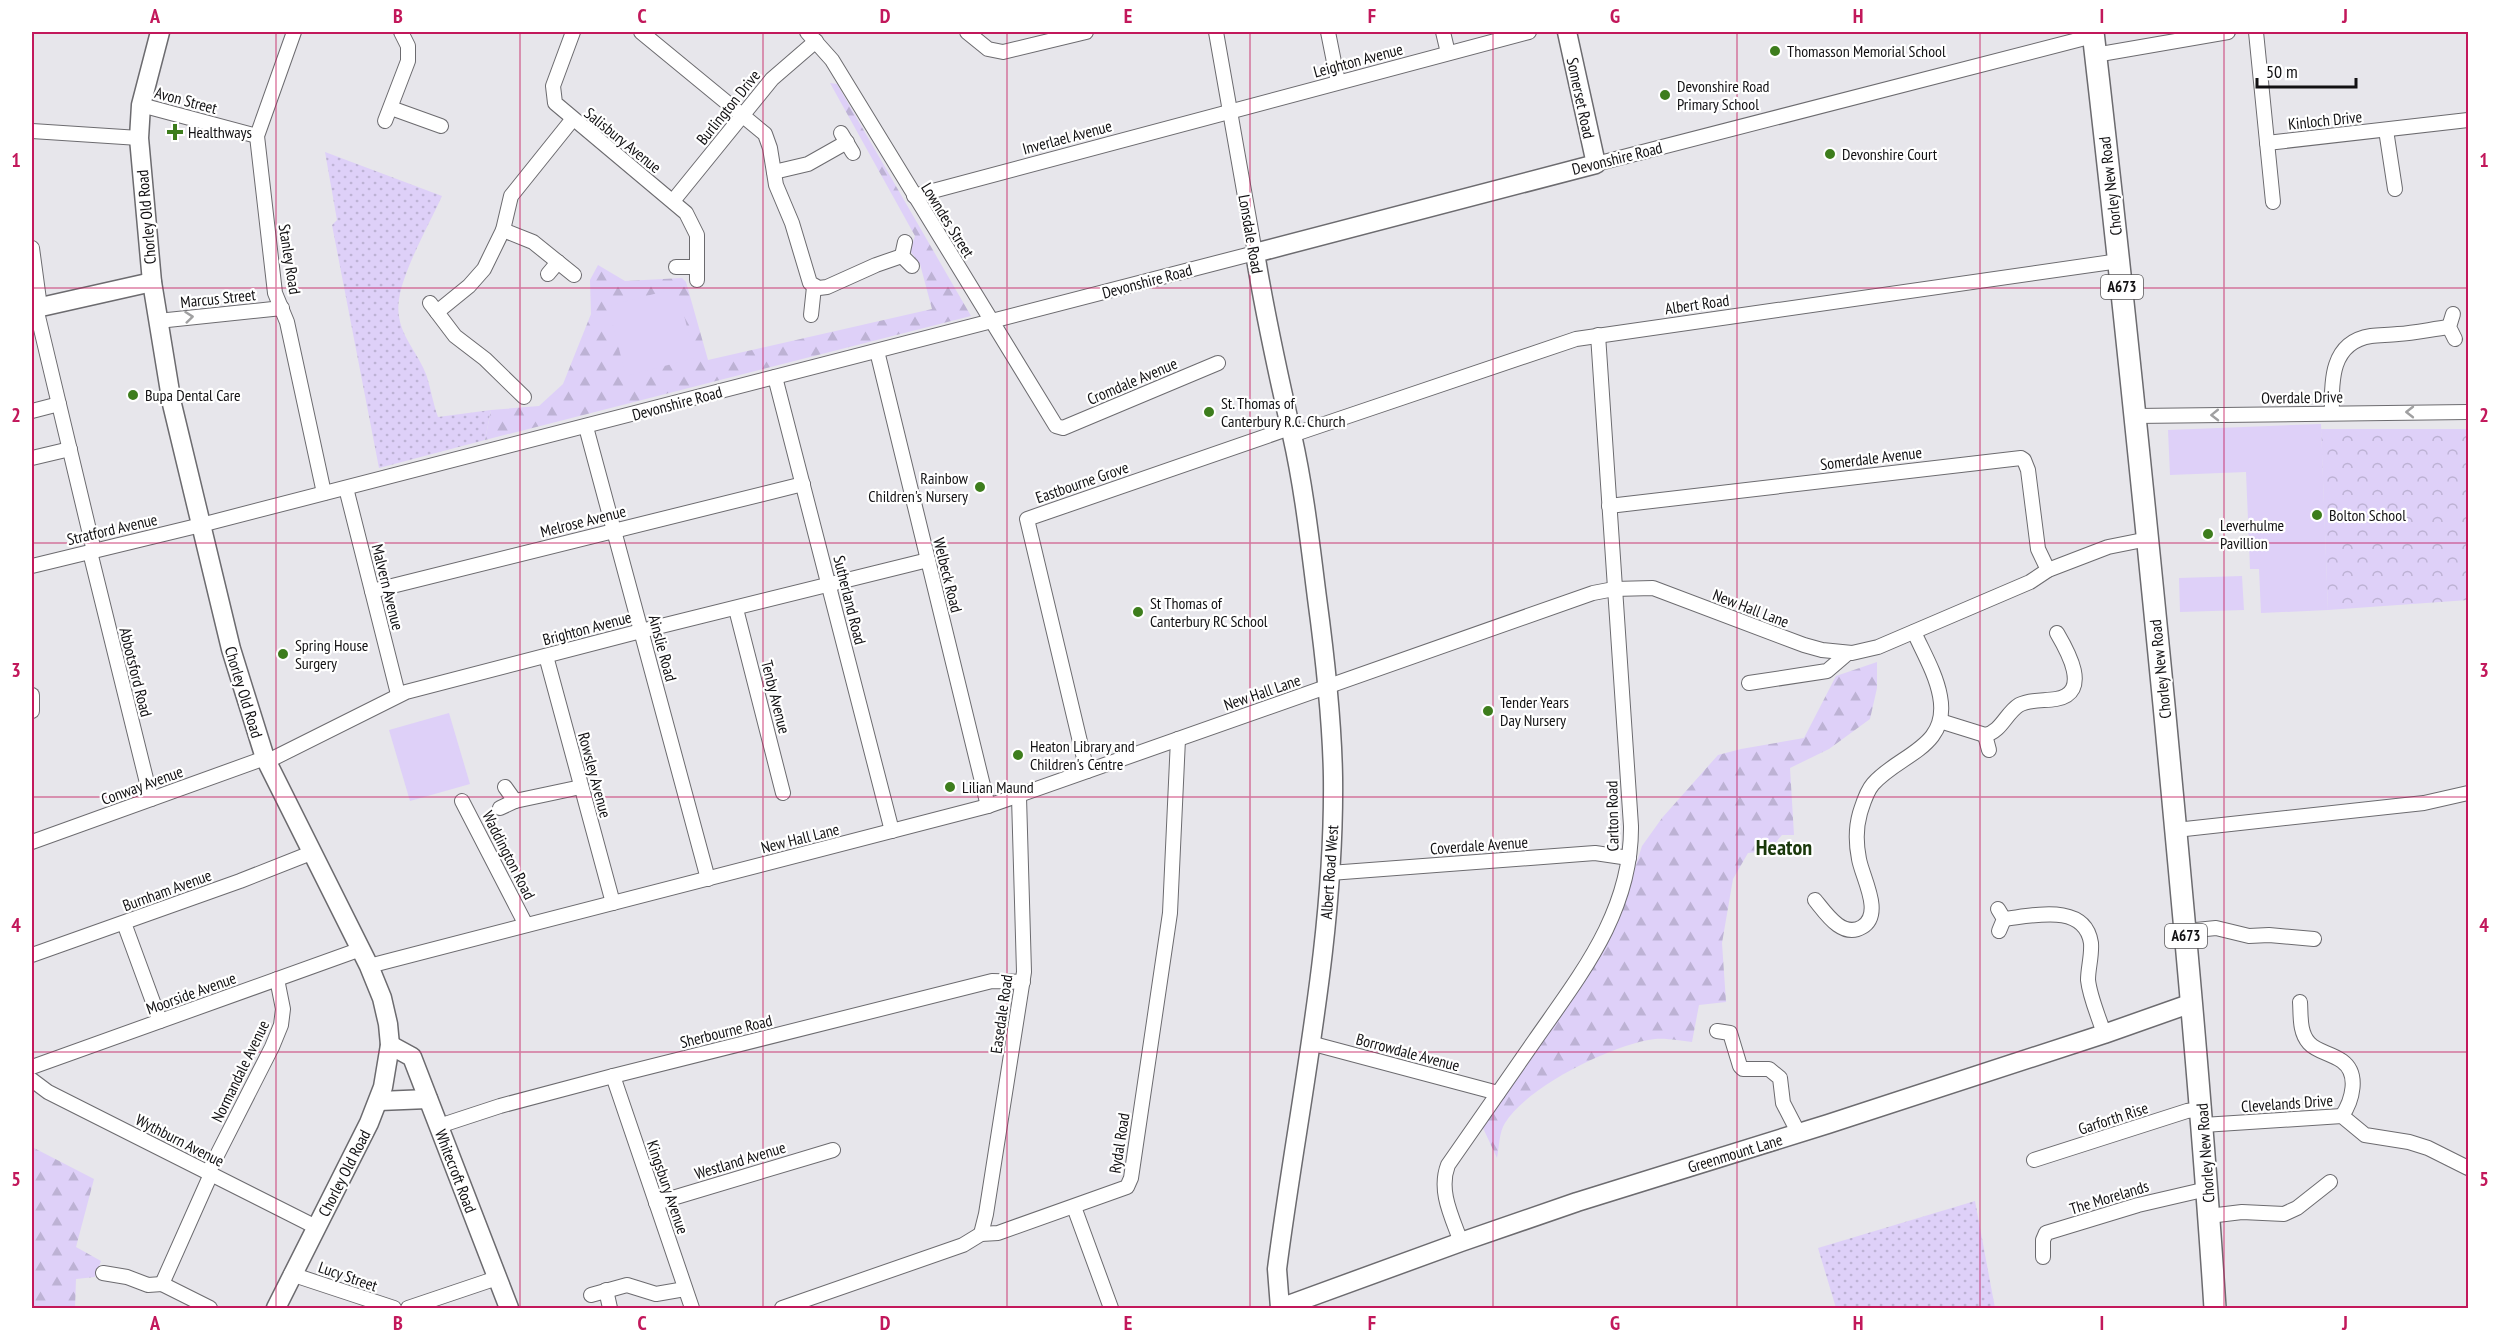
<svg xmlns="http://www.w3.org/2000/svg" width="2500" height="1340" font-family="'PT Sans Narrow',sans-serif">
<defs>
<pattern id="grass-dots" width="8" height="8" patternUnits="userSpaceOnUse" patternTransform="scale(1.5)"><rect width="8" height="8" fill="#ded0f8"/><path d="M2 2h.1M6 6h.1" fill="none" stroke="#bdb2d4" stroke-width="1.8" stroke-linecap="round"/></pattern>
<pattern id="forest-firs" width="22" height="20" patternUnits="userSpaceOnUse" patternTransform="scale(1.5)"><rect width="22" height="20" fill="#ded0f8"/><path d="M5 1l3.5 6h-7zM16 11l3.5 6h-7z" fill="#bdb2d4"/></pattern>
<pattern id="park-crowns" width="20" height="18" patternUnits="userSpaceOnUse" patternTransform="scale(1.5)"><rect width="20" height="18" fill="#ded0f8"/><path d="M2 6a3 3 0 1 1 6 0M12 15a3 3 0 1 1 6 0" fill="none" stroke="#bdb2d4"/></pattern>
</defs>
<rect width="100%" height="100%" fill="#e7e6eb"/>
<!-- grass -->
<g fill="url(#grass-dots)">
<path d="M325,152L442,196C429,225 404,268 399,299C394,333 418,350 427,377C431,390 433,403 438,417L491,410L485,440L379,468L332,225L337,220Z"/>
<path d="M1975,1201L1995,1308H1836L1818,1248Z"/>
</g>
<!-- forest -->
<g fill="url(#forest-firs)">
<path d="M830,83L837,84L971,316L485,440L491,410L539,406L563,384L591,314L590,280L598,265L625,281L682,278L686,282L708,360L932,309L920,264L910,251L915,236Z"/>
<path d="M1877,662V688L1870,719L1829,749L1790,768L1794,835H1782L1768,851L1748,853L1733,879L1722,943L1726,1002L1699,1005L1692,1042C1681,1041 1667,1038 1655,1039C1613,1044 1528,1086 1505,1123C1499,1132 1499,1148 1497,1158L1483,1128L1603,952L1623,905L1642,846L1662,818L1718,755L1741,749L1804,738L1836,676Z"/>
<path d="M32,1147L94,1179L76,1247L101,1261L95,1277L76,1279L75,1308H32Z"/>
</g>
<!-- park -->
<path fill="url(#park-crowns)" d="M2321,429H2468V600L2328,610Z"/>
<!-- garden -->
<g fill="#ded0f8">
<path d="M677,288L695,358L626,376L608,306Z"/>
<path d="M2321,424L2328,610L2261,613L2259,569H2250L2246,472L2170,475L2168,430Z"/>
<path d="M2242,576L2244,610L2180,612L2179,578Z"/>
<path d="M449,713L470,784L410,801L389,730Z"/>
</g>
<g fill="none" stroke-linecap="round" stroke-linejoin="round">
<defs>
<g id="street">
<path d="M294,32L257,136L275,293L287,322L324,493"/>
<path d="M573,32L553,86L555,103L686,213L697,235V280"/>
<path d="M641,32L765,134L770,148L776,185L792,223L810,283L819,288L827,287L876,265L902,256"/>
<path d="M807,32L832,60L1056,426L1063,428L1218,363"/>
<path d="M967,32L988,49L1003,52L1086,32"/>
<path d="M1328,32L1338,82"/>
<path d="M1443,32L1448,53"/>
<path d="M2256,32L2273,202"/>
<path d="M2095,55L2228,32"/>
<path d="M141,105L257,136"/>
<path d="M391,108L441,126"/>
<path d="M385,121L408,61V46L401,32"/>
<path d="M2386,130L2395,189"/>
<path d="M32,131L139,138"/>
<path d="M841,133L853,153"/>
<path d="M2267,143L2468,120"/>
<path d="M1596,164L2093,36"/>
<path d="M774,172L808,164L847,142"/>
<path d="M914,196L1529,32"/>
<path d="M673,201L772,79L816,41"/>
<path d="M503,230L533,242L574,275"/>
<path d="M905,242L902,256L912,266"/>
<path d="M32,248L40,307"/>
<path d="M676,267H697"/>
<path d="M548,274L558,262"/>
<path d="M430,303L455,336L485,359L524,397"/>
<path d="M36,308L94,551"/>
<path d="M437,312L469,286L484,269L503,230L511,196L572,120"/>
<path d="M2453,314L2449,327L2455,339"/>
<path d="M811,315L814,287"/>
<path d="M158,321L282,308"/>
<path d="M877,351L988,806"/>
<path d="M775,377L892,831"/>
<path d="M32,411L59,404"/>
<path d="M2332,413C2331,381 2331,342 2371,336C2380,335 2389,335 2398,334C2415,333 2432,329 2449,327"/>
<path d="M2135,416L2468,412"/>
<path d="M586,427L708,879"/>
<path d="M1292,435L1576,339L2119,261"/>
<path d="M32,458L70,449"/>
<path d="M346,488L398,694"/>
<path d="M1609,506L2021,458L2024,460L2028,470L2038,549L2048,570"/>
<path d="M90,552L151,799"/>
<path d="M32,566L201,525L1255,253L1216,32"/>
<path d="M372,591L803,484"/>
<path d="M736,609L783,793"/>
<path d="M546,656L613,903"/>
<path d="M1749,683L1827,671L1848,653"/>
<path d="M32,695V711"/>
<path d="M1940,721L1985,735C2001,732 2006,713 2019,705C2030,699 2045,701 2056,699C2092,693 2067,650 2057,633"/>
<path d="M1985,735L1989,750"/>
<path d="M266,762L406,692L641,631L928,560"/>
<path d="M1087,771L1027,519L1290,428"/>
<path d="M505,787L515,801"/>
<path d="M462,801L526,925"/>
<path d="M500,808L515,801L581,787"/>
<path d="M2176,830L2424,803L2468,793"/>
<path d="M32,842L265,758"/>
<path d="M1330,873L1595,853L1629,858"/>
<path d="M1815,900C1825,912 1842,939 1862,927C1884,914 1862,877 1859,859C1856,844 1856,827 1860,813C1863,804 1866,792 1873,784C1899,754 1950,748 1940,696C1936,674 1923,652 1914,632"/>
<path d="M1998,909L2004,919L1999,931"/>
<path d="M2004,919C2032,916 2085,902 2091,943C2092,956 2088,968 2088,980C2090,998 2099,1017 2104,1034"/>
<path d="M124,923L160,1021"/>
<path d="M2186,931L2216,928L2249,936L2269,935L2314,939"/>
<path d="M32,955L240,881L311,853"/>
<path d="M369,966L988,806L1593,593L1614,589L1653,588L1804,645L1822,650L1852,653L1878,647L2030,582L2048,570L2108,547L2148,539"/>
<path d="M2300,1002C2301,1015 2299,1032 2309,1043C2317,1052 2331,1053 2342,1061C2360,1074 2352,1101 2342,1116"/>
<path d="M1717,1031L1730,1033L1740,1066L1743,1069H1769L1780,1078L1783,1103L1799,1134"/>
<path d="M1310,1043L1498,1093"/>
<path d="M32,1067L361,949"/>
<path d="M613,1076L692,1308"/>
<path d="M32,1080L48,1092L316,1227"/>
<path d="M2203,1125L2342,1116L2365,1135L2409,1142L2428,1148L2468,1168"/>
<path d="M439,1126L500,1106L613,1076L992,981L1023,982"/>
<path d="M2034,1160L2187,1111L2202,1109"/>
<path d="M208,1173L272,1047L281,1025L283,1009L277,979"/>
<path d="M656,1203L833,1150"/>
<path d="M1074,1207L1111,1308"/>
<path d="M2209,1216L2242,1212L2284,1214L2297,1208L2330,1182"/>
<path d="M981,1234L986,1214L1024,972L1019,797"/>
<path d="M1461,1242C1452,1217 1438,1191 1448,1165C1477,1124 1506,1082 1535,1040C1581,974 1632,911 1631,826L1598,335"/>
<path d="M2043,1257V1240L2046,1233L2138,1205L2207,1189"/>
<path d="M103,1273L127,1277L148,1285L162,1284"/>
<path d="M291,1274L394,1308"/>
<path d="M162,1284L211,1174"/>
<path d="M162,1284L210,1308"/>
<path d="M606,1290L610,1308"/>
<path d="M591,1295L627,1285L656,1294L685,1289"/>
<path d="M408,1308L497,1278"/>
<path d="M782,1308L963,1245L981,1234L998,1233L1127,1187L1131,1178L1170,913L1178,739"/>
</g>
<g id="secondary">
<path d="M160,32L141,105L139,138L152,282L172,404L231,649L265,758L369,966L382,998L388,1024L390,1045L383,1087L369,1123L276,1308"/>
<path d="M32,309L152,282"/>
<path d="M390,1045L412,1057L509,1308"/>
<path d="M379,1101L428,1099"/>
<path d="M1280,1308L1277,1269C1298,1106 1335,942 1333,777C1332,717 1325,657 1317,598C1310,543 1304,488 1292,435C1278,374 1265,314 1255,253L1596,164L1567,32"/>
<path d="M1280,1308L1461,1242L1577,1202L1828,1124L2104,1034L2192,1003"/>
</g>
<path id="primary" d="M2093,32C2119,256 2142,480 2164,705C2183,906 2202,1107 2215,1308"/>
</defs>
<!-- street casing -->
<use href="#street" stroke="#6c6b6f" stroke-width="16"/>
<!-- secondary casing -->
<use href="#secondary" stroke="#6c6b6f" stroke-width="21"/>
<!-- primary casing -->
<use href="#primary" stroke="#6c6b6f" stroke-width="24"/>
<!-- street -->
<use href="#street" stroke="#fff" stroke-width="14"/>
<!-- secondary -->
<use href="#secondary" stroke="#fff" stroke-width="18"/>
<!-- primary -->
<use href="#primary" stroke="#fff" stroke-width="21"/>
</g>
<!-- one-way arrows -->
<defs><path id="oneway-chevron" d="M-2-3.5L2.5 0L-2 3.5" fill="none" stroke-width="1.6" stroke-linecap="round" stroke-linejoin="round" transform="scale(1.5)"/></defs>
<g stroke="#a0a0a1">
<use href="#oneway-chevron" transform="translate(189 317) rotate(-6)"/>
<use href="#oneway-chevron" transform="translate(2410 412) rotate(180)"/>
<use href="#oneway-chevron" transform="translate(2215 415) rotate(179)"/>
</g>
<!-- grid -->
<path fill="none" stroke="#c2185b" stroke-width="1.5" stroke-opacity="0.55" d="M276,32V1308M520,32V1308M763,32V1308M1007,32V1308M1250,32V1308M1493,32V1308M1737,32V1308M1980,32V1308M2224,32V1308M32,288H2468M32,543H2468M32,797H2468M32,1052H2468"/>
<!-- markers -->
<g fill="#3d7d1c" stroke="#fff" stroke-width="2">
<circle cx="1775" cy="51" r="6"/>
<circle cx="1665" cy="95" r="6"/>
<path d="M172 123h6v6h6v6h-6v6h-6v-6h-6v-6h6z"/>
<circle cx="1830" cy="154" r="6"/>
<circle cx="133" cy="395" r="6"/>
<circle cx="1209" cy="412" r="6"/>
<circle cx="980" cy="487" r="6"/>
<circle cx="2317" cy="515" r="6"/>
<circle cx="2208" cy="534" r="6"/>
<circle cx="1138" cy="612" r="6"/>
<circle cx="283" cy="654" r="6"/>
<circle cx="1488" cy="711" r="6"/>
<circle cx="1018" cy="755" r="6"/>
<circle cx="950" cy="787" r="6"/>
</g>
<g text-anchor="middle" stroke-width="4.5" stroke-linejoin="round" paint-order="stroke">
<!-- shield labels -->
<g fill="#fff" stroke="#59585a" stroke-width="1.5">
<rect x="2101" y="275" width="42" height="24" rx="4.5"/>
<rect x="2165" y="924" width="42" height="24" rx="4.5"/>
</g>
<g font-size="15" font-weight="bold" fill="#121113">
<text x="2122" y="292">A673</text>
<text x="2186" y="941">A673</text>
</g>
<!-- poi labels -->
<g font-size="16" fill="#121113" stroke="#fff" text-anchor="start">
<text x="1787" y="57">Thomasson Memorial School</text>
<text x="1677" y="92">Devonshire Road<tspan x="1677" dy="18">Primary School</tspan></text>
<text x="188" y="138">Healthways</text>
<text x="1842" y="160">Devonshire Court</text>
<text x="145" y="401">Bupa Dental Care</text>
<text x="1221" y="409">St. Thomas of<tspan x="1221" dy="18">Canterbury R.C. Church</tspan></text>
<text x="968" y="484" text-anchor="end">Rainbow<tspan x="968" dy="18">Children's Nursery</tspan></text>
<text x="2329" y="521">Bolton School</text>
<text x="2220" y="531">Leverhulme<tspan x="2220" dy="18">Pavillion</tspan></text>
<text x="1150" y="609">St Thomas of<tspan x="1150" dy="18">Canterbury RC School</tspan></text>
<text x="295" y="651">Spring House<tspan x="295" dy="18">Surgery</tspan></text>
<text x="1500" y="708">Tender Years<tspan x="1500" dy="18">Day Nursery</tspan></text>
<text x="1030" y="752">Heaton Library and<tspan x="1030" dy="18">Children's Centre</tspan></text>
<text x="962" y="793">Lilian Maund</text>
</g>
<!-- street labels -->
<g font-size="16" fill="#121113" stroke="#fff">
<text transform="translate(1358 60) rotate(-15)" y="6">Leighton Avenue</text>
<text transform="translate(1581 98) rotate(78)" y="6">Somerset Road</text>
<text transform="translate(186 100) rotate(15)" y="6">Avon Street</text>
<text transform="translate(728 107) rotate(-51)" y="6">Burlington Drive</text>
<text transform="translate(2325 120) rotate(-6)" y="6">Kinloch Drive</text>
<text transform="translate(1067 137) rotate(-15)" y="6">Inverlael Avenue</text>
<text transform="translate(623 140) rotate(39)" y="6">Salisbury Avenue</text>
<text transform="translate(1617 158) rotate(-14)" y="6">Devonshire Road</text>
<text transform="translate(2110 186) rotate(-97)" y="6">Chorley New Road</text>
<text transform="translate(146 217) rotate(-95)" y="6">Chorley Old Road</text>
<text transform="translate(948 220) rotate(58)" y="6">Lowndes Street</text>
<text transform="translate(1251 234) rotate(80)" y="6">Lonsdale Road</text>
<text transform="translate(290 259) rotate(81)" y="6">Stanley Road</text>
<text transform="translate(1147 281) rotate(-15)" y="6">Devonshire Road</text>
<text transform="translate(218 298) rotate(-6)" y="6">Marcus Street</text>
<text transform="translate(1697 304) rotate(-8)" y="6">Albert Road</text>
<text transform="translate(1132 381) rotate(-23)" y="6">Cromdale Avenue</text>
<text transform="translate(2302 397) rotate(-1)" y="6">Overdale Drive</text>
<text transform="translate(677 403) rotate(-15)" y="6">Devonshire Road</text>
<text transform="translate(1871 458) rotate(-7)" y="6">Somerdale Avenue</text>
<text transform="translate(1082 482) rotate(-19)" y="6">Eastbourne Grove</text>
<text transform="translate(583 521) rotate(-14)" y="6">Melrose Avenue</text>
<text transform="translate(112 529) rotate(-13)" y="6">Stratford Avenue</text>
<text transform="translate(948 575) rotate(76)" y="6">Welbeck Road</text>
<text transform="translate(388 587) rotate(76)" y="6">Malvern Avenue</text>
<text transform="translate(850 600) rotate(76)" y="6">Sutherland Road</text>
<text transform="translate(1751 608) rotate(21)" y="6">New Hall Lane</text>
<text transform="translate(587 628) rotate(-15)" y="6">Brighton Avenue</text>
<text transform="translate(663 648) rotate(75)" y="6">Ainslie Road</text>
<text transform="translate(2160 669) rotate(-96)" y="6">Chorley New Road</text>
<text transform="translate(136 672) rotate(76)" y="6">Abbotsford Road</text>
<text transform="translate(244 692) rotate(73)" y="6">Chorley Old Road</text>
<text transform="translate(1262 692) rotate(-19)" y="6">New Hall Lane</text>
<text transform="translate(776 697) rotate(76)" y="6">Tenby Avenue</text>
<text transform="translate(595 775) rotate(75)" y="6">Rowsley Avenue</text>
<text transform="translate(142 785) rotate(-20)" y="6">Conway Avenue</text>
<text transform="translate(1612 816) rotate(-91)" y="6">Carlton Road</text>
<text transform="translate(800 838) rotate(-14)" y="6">New Hall Lane</text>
<text transform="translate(1479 845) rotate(-4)" y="6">Coverdale Avenue</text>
<text transform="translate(509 855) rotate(63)" y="6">Waddington Road</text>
<text transform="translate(1329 872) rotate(-86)" y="6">Albert Road West</text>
<text transform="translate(167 890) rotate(-20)" y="6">Burnham Avenue</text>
<text transform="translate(191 993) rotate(-20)" y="6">Moorside Avenue</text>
<text transform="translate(1001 1014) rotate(-82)" y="6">Easedale Road</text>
<text transform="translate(726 1031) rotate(-14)" y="6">Sherbourne Road</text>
<text transform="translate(1408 1052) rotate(15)" y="6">Borrowdale Avenue</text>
<text transform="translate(240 1071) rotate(-64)" y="6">Normandale Avenue</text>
<text transform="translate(2287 1103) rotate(-4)" y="6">Clevelands Drive</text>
<text transform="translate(2113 1118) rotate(-18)" y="6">Garforth Rise</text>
<text transform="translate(180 1140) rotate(27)" y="6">Wythburn Avenue</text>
<text transform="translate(1119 1143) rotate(-81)" y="6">Rydal Road</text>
<text transform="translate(1735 1153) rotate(-17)" y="6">Greenmount Lane</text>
<text transform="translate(2205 1153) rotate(-94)" y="6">Chorley New Road</text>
<text transform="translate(740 1160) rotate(-17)" y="6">Westland Avenue</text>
<text transform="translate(456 1171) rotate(69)" y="6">Whitecroft Road</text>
<text transform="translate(344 1173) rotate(-63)" y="6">Chorley Old Road</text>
<text transform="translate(668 1187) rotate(71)" y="6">Kingsbury Avenue</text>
<text transform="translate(2109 1197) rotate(-17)" y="6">The Morelands</text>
<text transform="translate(348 1276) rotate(19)" y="6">Lucy Street</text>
</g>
<!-- district labels -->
<g font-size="22" font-weight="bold" fill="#19380a" stroke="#fff">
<text x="1784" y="855">Heaton</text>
</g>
</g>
<!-- border -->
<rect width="2500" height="1340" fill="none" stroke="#ffffff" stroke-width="66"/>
<!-- scale -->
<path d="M2257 78v9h99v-9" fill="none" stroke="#121113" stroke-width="3"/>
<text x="2266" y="78" font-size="18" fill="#121113" stroke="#ffffff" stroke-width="4.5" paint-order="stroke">50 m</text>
<rect x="33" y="33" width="2434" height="1274" fill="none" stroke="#c2185b" stroke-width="2"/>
<g font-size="20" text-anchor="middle" font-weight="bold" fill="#c2185b">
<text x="155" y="23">A</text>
<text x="398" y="23">B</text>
<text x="642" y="23">C</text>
<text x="885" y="23">D</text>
<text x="1128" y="23">E</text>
<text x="1372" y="23">F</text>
<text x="1615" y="23">G</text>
<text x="1858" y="23">H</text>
<text x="2102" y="23">I</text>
<text x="2345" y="23">J</text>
<text x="16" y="167">1</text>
<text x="2484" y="167">1</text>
<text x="16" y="422">2</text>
<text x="2484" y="422">2</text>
<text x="16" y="677">3</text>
<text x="2484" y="677">3</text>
<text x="16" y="932">4</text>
<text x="2484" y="932">4</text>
<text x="16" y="1186">5</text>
<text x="2484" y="1186">5</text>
<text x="155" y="1330">A</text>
<text x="398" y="1330">B</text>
<text x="642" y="1330">C</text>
<text x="885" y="1330">D</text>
<text x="1128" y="1330">E</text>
<text x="1372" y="1330">F</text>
<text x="1615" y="1330">G</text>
<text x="1858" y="1330">H</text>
<text x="2102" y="1330">I</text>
<text x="2345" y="1330">J</text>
</g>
</svg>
